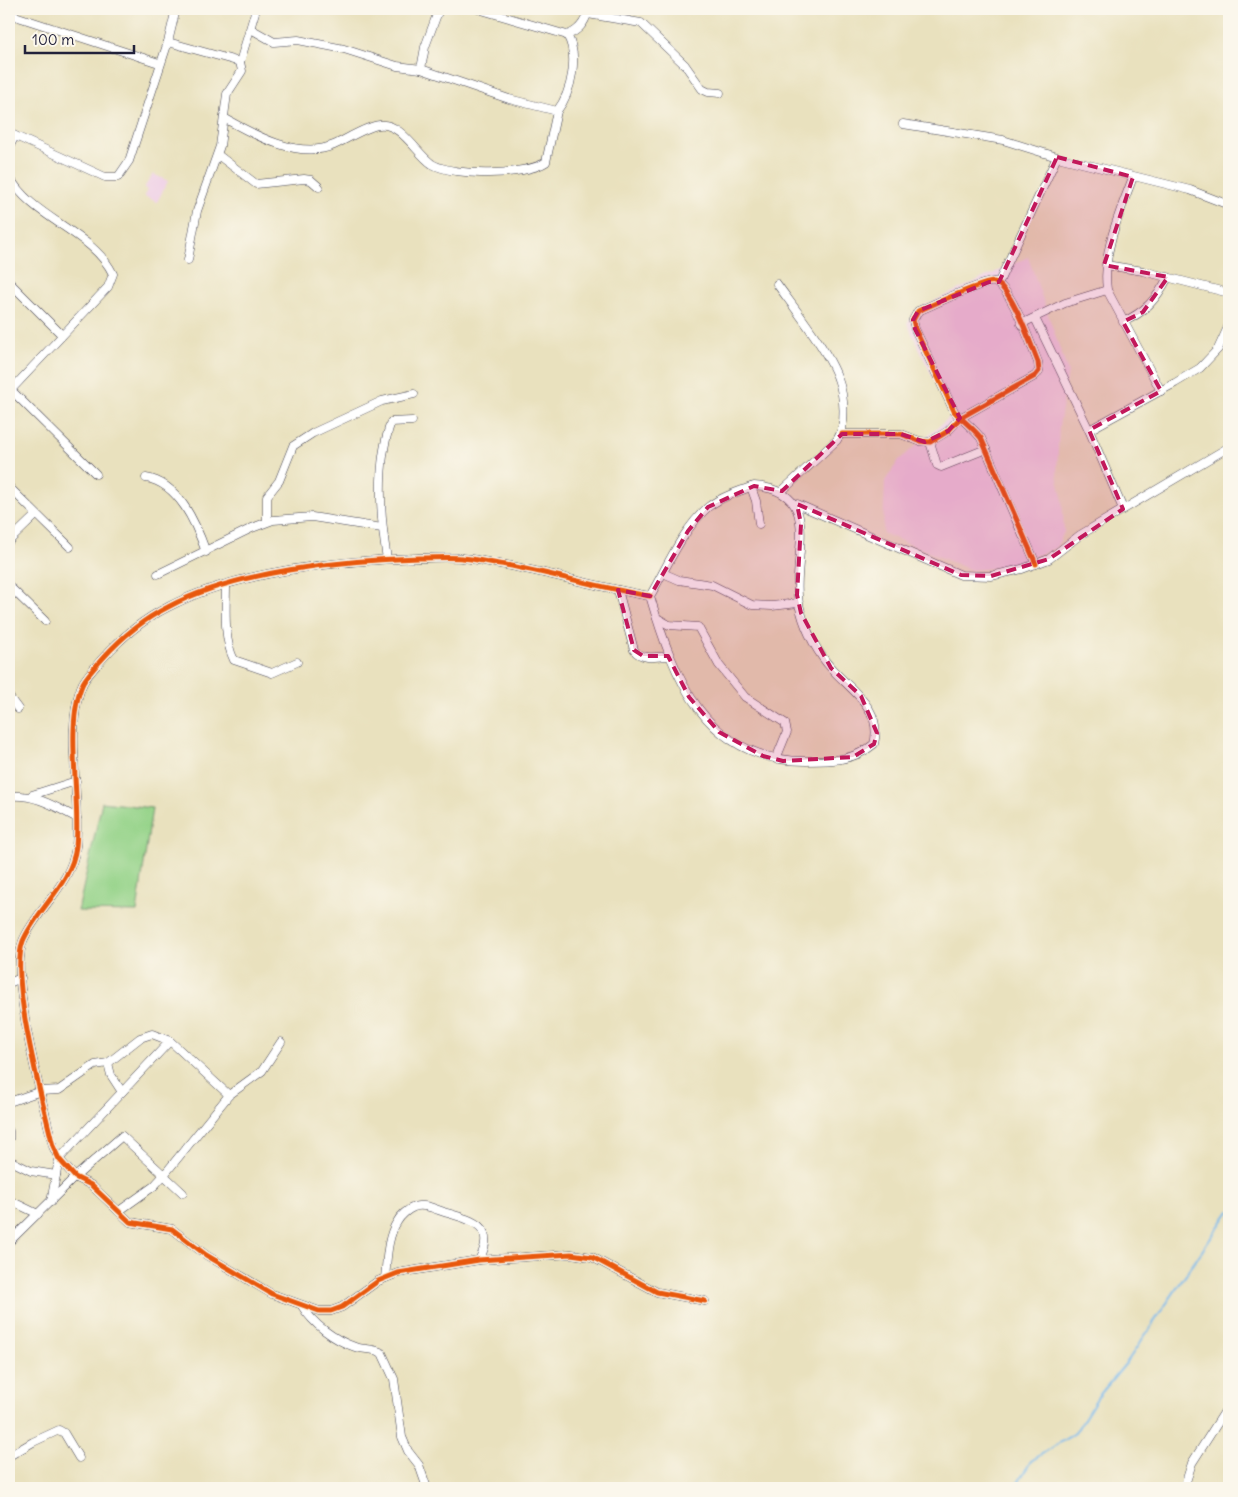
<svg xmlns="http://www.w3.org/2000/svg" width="1238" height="1497" font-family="Delius,sans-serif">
<rect width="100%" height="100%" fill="#fbf7ec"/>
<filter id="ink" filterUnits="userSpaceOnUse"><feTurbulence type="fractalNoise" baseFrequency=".02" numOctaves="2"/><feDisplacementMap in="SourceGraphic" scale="10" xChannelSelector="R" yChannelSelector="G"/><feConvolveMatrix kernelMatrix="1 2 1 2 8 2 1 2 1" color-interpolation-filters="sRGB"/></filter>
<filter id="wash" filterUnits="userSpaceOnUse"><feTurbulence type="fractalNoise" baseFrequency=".0096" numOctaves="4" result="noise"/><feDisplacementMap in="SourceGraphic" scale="20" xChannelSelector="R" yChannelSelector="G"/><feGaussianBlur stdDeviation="1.12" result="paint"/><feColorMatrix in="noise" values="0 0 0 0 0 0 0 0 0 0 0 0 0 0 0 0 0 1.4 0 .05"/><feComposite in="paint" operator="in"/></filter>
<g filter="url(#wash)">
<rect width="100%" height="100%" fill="#e9e1be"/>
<!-- built -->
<g fill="#efd0e6">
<path d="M153,174L168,181L157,202L144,196L147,190L144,188Z"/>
<path d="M1028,257L1068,372L1059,426L1057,475L1062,497L1064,532L1056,548L1007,567L971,570L883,533L885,481L899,460L951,416L907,323L919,308Z"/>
</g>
<!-- green -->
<path fill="#95d389" stroke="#5c7a62" d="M102,802L152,808L137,912L78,911Z"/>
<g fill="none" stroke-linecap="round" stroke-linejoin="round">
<!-- stream -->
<path stroke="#78baed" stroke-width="2" d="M1015,1488L1031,1461L1075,1433L1097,1398L1127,1362L1229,1211"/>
</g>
</g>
<g filter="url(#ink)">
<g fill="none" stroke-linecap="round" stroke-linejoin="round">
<defs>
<g id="street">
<path d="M478,9L567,35C579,31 585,23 588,11"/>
<path d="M9,14L159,63"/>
<path d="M588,14L641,23L685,65L702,89L708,92L720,93"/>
<path d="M251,29L274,42L298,40L344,49L397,66L421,69L425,47L439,9"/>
<path d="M168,42L240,62"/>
<path d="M421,69L509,99L557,111C572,92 579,55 567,35"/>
<path d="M224,118C254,135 299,160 334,145C345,140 367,126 379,125C401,122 416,153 432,164C454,177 525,176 546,162L557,111"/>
<path d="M903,124L1003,140L1057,157L1190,190L1229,205"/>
<path d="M9,133L105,177H118L129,161L168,42L176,9"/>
<path d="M9,147L15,136"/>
<path d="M218,155L256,184L304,179L311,180L319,187"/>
<path d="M9,176C31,218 93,232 113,274L108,287L9,392"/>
<path d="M1133,177C1120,213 1102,250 1107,290L1161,391"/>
<path d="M188,260L197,211L220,146L227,94L242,71L240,62L256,9"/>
<path d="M1106,265L1143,271L1229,293"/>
<path d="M9,282L62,335"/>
<path d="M777,284C795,309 829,352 838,379C844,395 847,426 837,440L782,491"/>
<path d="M998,284L1057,157"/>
<path d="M1035,318L1089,430L1123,509"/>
<path d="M1123,322C1145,312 1157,299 1168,277"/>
<path d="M1021,324L1065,303L1107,290"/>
<path d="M9,388L96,474"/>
<path d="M1089,430L1175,383L1200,368L1218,349L1229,325"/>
<path d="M842,434H901L919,441L930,442L948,431L960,418L1035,376L1039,371L1038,362C1031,345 1011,286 994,282C985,280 930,306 918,311L913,320L915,329L954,411C963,421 973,428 981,438L1023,536"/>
<path d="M930,442L937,465L941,467L986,449"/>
<path d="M146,478C179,483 196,524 206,552"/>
<path d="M754,486C831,491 786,565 801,612C806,631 818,654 832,669C852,691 883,709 874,744C854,761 831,761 806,761C705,761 674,678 650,596C667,567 682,530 708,507C721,497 739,491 754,486Z"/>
<path d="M9,487L70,547"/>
<path d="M751,487L756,501L759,524"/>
<path d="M797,504L961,575L991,576L1022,569L1049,559L1080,535L1229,447"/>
<path d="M267,521V496L279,481L293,446L313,433L382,401L414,394"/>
<path d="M9,541L36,515"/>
<path d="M1026,541L1036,564"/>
<path d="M387,559C380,516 376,464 391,422L412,421"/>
<path d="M663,573L679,580L712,585L752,605L772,606L798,603"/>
<path d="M158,574L252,528L273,520L312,517L382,528"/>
<path d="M226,585C226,609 223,638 234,660L272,673L297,662"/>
<path d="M9,586L45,621"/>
<path d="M618,590L634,650C641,660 657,657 668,656"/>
<path d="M650,596C602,588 554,574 506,565C491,563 477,559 462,558C448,557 433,558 419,558C343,560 235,571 168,607C144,619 121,638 103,658C96,666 88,674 83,683C64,723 81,800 76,846C72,884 37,908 23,941C9,978 43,1103 53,1146L59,1159L75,1177L91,1185L130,1222L172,1229L206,1255L272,1294L319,1311H331L342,1307L378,1281L398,1273L479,1260L571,1254L592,1257L657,1292L705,1301"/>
<path d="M657,618L669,625L698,627L719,665L745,697L785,723L787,732L776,759"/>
<path d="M9,697L18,709"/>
<path d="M32,795L76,781"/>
<path d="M9,796C36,794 54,806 77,818"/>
<path d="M9,983L21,978"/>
<path d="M108,1063L111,1075L122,1092"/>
<path d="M9,1102L41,1091L59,1090L95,1065L108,1063L140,1038L152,1034L170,1041L229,1095"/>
<path d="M9,1131V1139"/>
<path d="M9,1160L31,1171L56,1175"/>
<path d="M9,1200L38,1214"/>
<path d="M51,1202L59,1159L170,1041"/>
<path d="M119,1211L154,1186L164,1175L229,1095L262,1071L281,1042"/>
<path d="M9,1242L75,1177L122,1136L183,1193"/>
<path d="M385,1278C387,1260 387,1237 397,1222C400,1216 408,1209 414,1207C423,1203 435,1209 444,1212C471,1220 498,1225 479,1260"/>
<path d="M302,1306C313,1324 334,1340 355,1347C364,1350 374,1348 382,1353L394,1379L402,1437L408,1451L419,1465L427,1488"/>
<path d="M9,1456L33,1442L59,1430L64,1433L79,1458"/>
<path d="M1184,1488L1192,1463L1229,1405"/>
</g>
</defs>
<!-- street casing -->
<use href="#street" stroke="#403f4f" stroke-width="9"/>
<!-- street -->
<use href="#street" stroke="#fff" stroke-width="8"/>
<defs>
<g id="cycleway">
<path d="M842,434H901L919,441L930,442L948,431L960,418L1035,376L1039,371L1038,362C1031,345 1011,286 994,282C985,280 930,306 918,311L913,320L915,329L954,411C963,421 973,428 981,438L1036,564"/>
<path d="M650,596C602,588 554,574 506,565C491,563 477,559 462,558C448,557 433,558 419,558C343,560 235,571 168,607C144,619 121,638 103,658C96,666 88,674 83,683C64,723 81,800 76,846C72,884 37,908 23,941C9,978 43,1103 53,1146L59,1159L75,1177L91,1185L130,1222L172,1229L206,1255L272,1294L319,1311H331L342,1307L378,1281L398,1273L479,1260L571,1254L592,1257L657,1292L705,1301"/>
</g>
</defs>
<!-- cycleway casing -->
<use href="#cycleway" stroke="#fbf7ec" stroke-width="8"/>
<!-- cycleway -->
<use href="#cycleway" stroke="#e8590c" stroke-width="5"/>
</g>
</g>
<!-- marked area -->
<path fill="#c2185b" fill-opacity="0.2" stroke="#c2185b" stroke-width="4" stroke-dasharray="10 6" stroke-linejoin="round" d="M1057,157L1133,177L1104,265L1168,277L1143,312L1123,322L1161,391L1089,430L1123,509L1049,559L991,576L961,575L797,504L801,524L797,595L801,613L831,668L861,696L877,733L874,744L853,757L783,761L763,756L719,732L689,697L668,656H643L634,650L618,590L650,596L688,531L708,507L754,486L782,491L842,434H901L925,442L948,431L960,418L915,329L913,320L918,311L989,282H999Z"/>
<!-- margin -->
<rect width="1238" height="1497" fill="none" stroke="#fbf7ec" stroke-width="30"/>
<!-- scale -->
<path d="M25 45v8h109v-8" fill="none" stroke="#22223b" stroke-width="2.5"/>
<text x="32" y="45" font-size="15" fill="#22223b" stroke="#fbf7ec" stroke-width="4" paint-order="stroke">100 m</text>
</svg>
